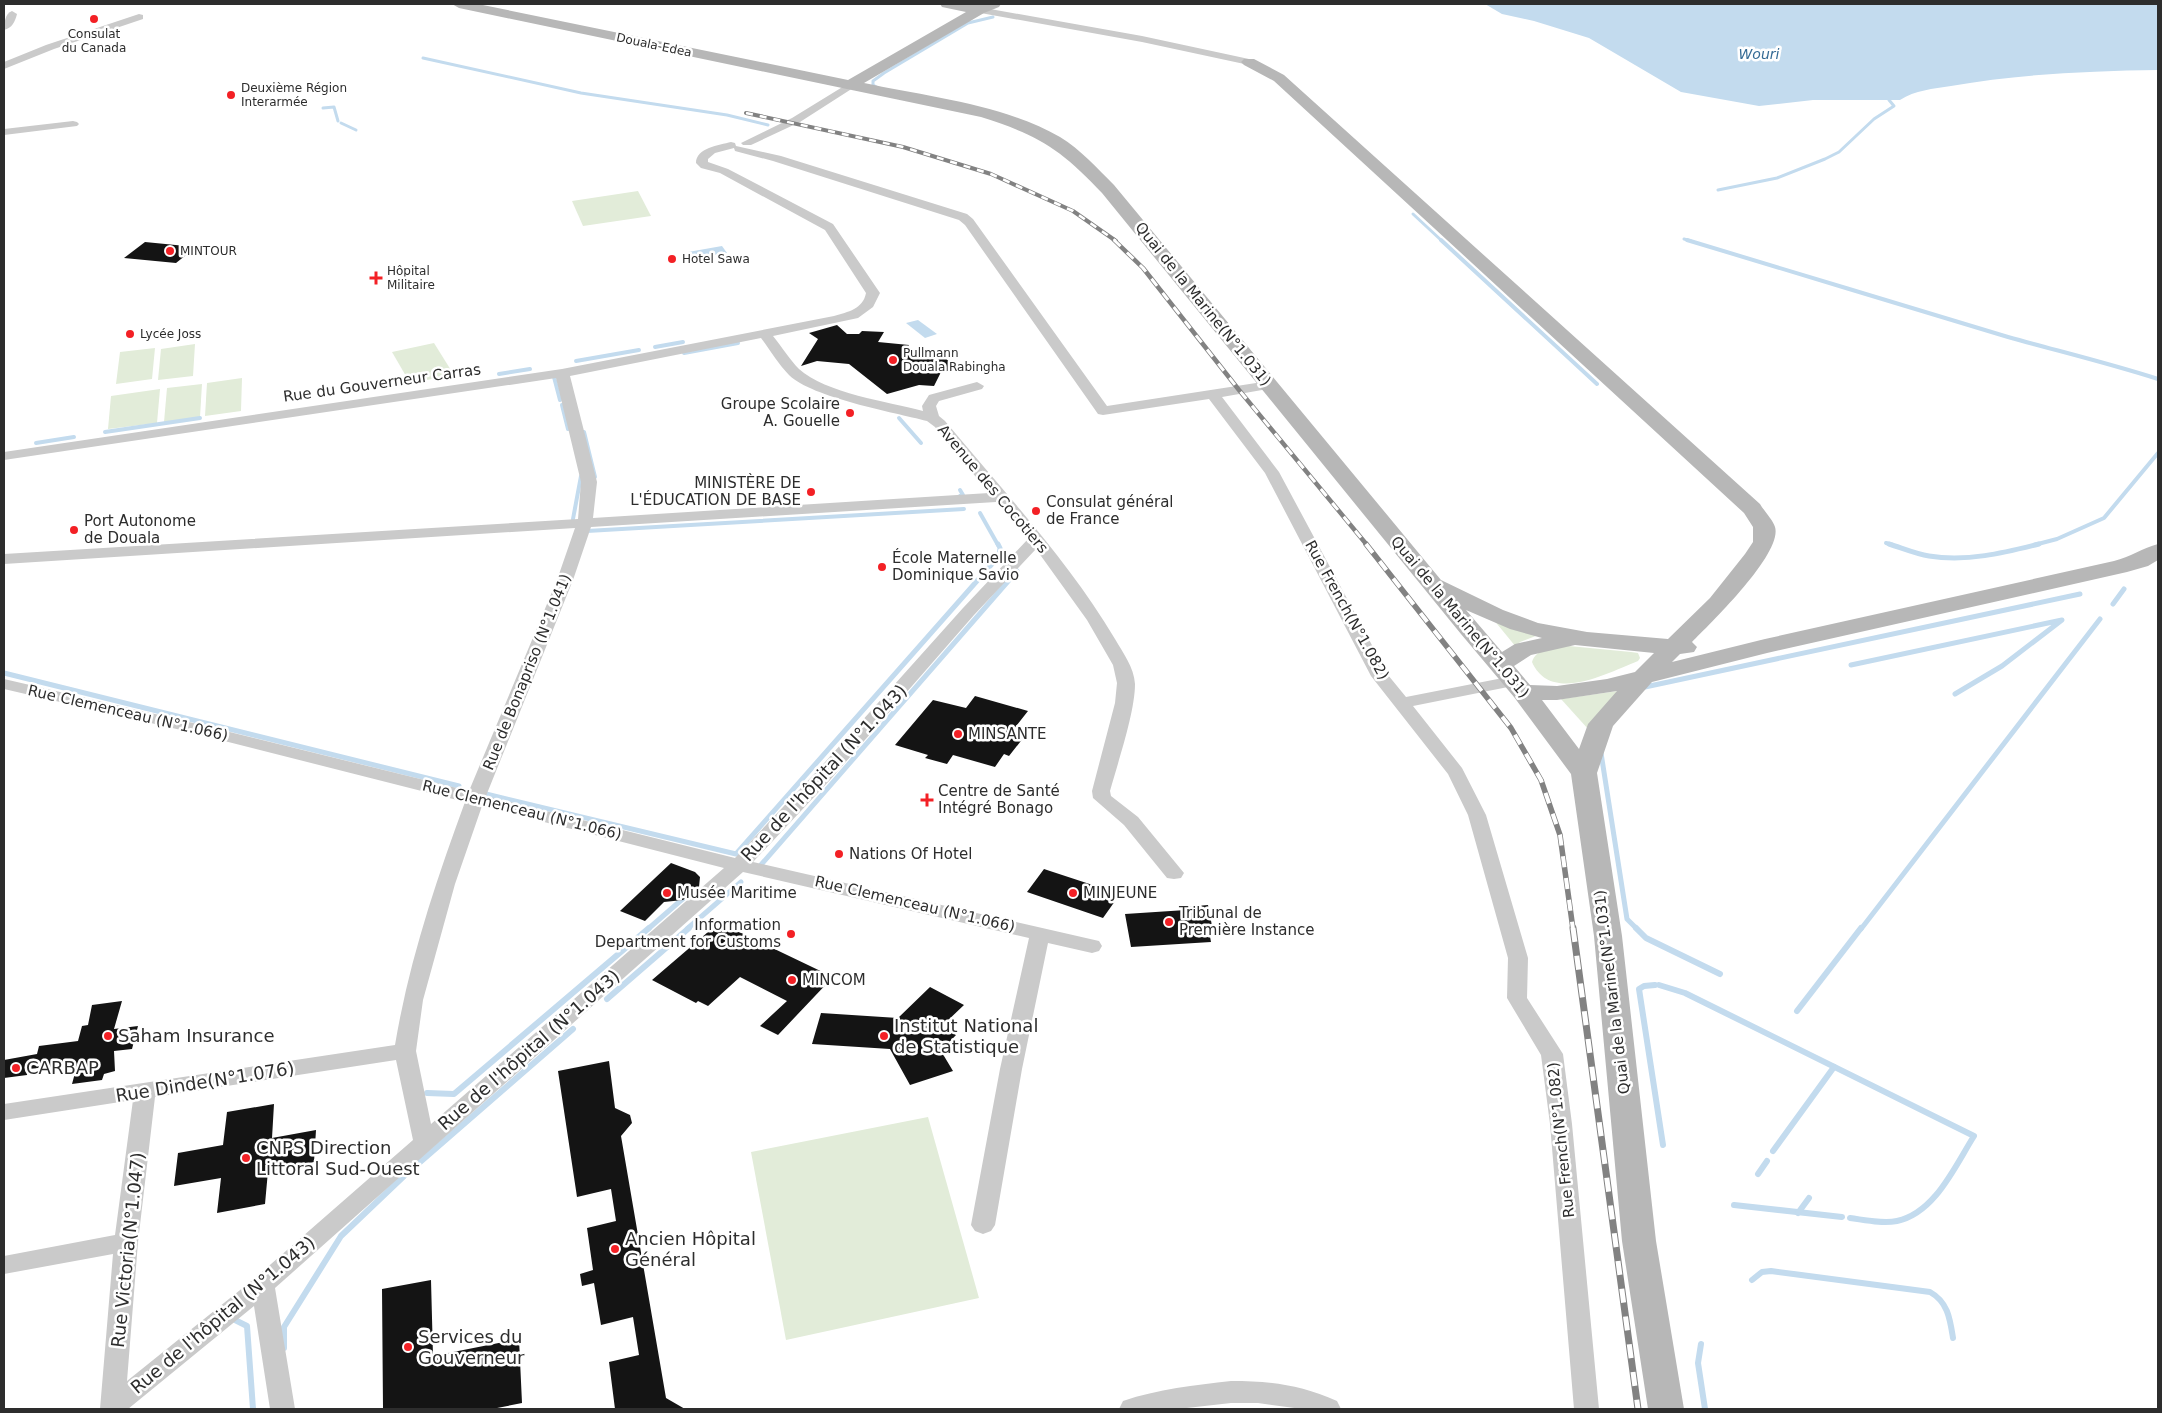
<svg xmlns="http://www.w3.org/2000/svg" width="2162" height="1413" font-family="'DejaVu Sans',sans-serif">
<rect width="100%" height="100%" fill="#fff"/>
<!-- green -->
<g fill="#e2ecd9">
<path d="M638,191L651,216L583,226L572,201Z"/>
<path d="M434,343L454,375L410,383L392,352Z"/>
<path d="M195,344L193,376L158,380L161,349Z"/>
<path d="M155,348L152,379L116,384L120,352Z"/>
<path d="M242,378L241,411L205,416L207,383Z"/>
<path d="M202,384L200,417L164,422L167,388Z"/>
<path d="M160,389L157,423L108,429L111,396Z"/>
<path d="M1493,619L1541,634L1520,642L1516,647Z"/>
<path d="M1569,646L1631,652L1638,653L1640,658L1638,661C1609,672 1551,705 1532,662C1537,647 1555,648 1569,646Z"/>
<path d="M1618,691L1589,730L1561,699Z"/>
<path d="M928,1117L979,1298L786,1340L751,1152Z"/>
</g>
<!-- water -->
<g fill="#c3dbee">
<path d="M1485,4H2158V70C2089,71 2019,74 1951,86C1933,89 1915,90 1900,100H1813L1759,106L1681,92L1589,38L1534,21L1502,14Z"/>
<path d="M722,246L727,253L692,258L688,252Z"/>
<path d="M918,320L937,334L925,338L906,323Z"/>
</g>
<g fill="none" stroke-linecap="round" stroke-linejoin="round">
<!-- stream-far3 -->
<g stroke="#c3dbee" stroke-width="3">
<path d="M423,58L581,93L727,115L768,125"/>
<path d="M878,88L873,85V81L884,73L968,23L993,17"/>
<path d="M323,108L334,107L338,121"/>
<path d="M341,123L356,130"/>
<path d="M1718,190L1777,178L1825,159L1839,152L1874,119L1894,106L1889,100"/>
<path d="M1413,214L1442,241"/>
<path d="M1684,239L1691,241"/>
</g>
<!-- stream-far2 -->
<g stroke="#c3dbee" stroke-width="4">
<path d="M1441,240L1597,384"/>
<path d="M1687,240C1794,272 1901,305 2008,337C2058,351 2108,363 2158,379"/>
<path d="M655,347L683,342"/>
<path d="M684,353L738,343"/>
<path d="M576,361L639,350"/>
<path d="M499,374L530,369"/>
<path d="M554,377L560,400"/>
<path d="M562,405L568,429"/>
<path d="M899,418L921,443"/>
<path d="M105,432L200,418"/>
<path d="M584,432L595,477"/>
<path d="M36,443L74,437"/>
<path d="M960,490L963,495L960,496"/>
<path d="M980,513L998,545"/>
<path d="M573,519L581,476"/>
<path d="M587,531L964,509"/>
<path d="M1886,543L1893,545"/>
<path d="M2034,545L2057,539L2104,518L2158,453"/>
</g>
<!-- stream-far1 -->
<g stroke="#c3dbee" stroke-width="5">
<path d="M1889,544C1902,548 1916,554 1929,556C1967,562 2003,553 2039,544"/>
<path d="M2113,604L2124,589"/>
<path d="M1851,665L2062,620L2002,666L1955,694"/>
<path d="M4,673L459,786"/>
<path d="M1645,687L2080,594"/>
<path d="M1601,753L1627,919L1637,929"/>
<path d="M482,793L736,854L999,556L1000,548L998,544"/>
<path d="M760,866L1017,571"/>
<path d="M648,929L686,896"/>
<path d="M687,929L741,882"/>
<path d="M1861,929L2100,619"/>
</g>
<!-- stream -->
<g stroke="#c3dbee" stroke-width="6">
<path d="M1636,928L1646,938L1720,974"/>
<path d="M1655,985L1644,986L1639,989L1663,1145"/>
<path d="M1659,985L1685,993L1974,1136C1955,1166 1935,1213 1897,1221C1882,1224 1865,1220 1850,1218"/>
<path d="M607,999L689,928"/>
<path d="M1797,1011L1861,928"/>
<path d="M427,1093L454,1094L649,928"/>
<path d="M1773,1151L1834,1067"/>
<path d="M1758,1174L1767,1161"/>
<path d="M1734,1205L1842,1217"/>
<path d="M1798,1213L1809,1198"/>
<path d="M1752,1280L1762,1272L1771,1271L1930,1292C1948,1302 1950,1319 1953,1338"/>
<path d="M235,1320L247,1326L253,1409"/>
<path d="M1701,1344L1698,1363L1705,1409"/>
<path d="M284,1348V1327L341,1236L404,1176L573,1029"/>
</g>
</g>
<!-- building -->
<g fill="#141414">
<path d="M145,242L196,247L176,263L124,258Z"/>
<path d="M837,325L847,334H859L862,331L884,332L878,342L909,345L907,350L918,351L915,356L946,359L959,369L941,372L934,386L919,385L887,394L849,364L817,361L801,366L818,339L809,333Z"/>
<path d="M975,696L1028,711L1010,734L1024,737L1009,756L1004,754L995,767L953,755L947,764L925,758L928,755L895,745L933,700L966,708Z"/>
<path d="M671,863L695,872L700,877L699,887L683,900L664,902L645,921L620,911Z"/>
<path d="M1044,869L1050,871L1120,894L1103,918L1027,892Z"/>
<path d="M1208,905L1213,931H1209L1211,942L1131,947L1125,914L1186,910V907Z"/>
<path d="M715,926L729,932L733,929L833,977L778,1035L760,1026L787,1001L740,977L708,1006L698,1001L696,1003L652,980Z"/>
<path d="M930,987L964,1005L943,1025L956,1035L941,1051L953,1071L910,1085L890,1049L812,1044L821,1013L898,1018Z"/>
<path d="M122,1001L114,1029L138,1026L132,1049L114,1051L115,1071L104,1074L102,1080L72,1084L75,1073L69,1074L72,1065L28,1069L27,1075L4,1078V1060L37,1054L39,1046L78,1041L82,1026L88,1025L92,1005Z"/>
<path d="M609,1061L615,1108L630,1115L632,1123L621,1136L666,1398L685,1409H615L609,1362L639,1355L633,1317L601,1325L594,1283L582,1286L580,1274L593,1270L587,1228L616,1221L611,1189L577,1197L558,1071Z"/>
<path d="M274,1104L272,1138L316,1130L314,1162L268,1171L265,1204L217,1213L221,1178L174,1186L178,1153L223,1145L227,1112Z"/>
<path d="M431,1280L433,1356L519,1339L522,1403L492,1409H383L382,1289Z"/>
</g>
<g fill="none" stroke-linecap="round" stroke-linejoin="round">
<!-- street -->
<g fill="#cacaca" fill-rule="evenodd">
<path d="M979,7L1142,36L1249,59L1254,62L1249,65L1142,42L975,12V8Z"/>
<path d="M12,11L17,14C15,22 12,28 4,30C4,24 5,13 12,11Z"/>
<path d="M139,14L143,15V19L54,49L4,69V62L46,45Z"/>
<path d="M849,83L853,84L854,86L853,88L800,122L751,145H743L741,143L792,118Z"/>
<path d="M73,121L77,122L79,124L77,126L4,135V129Z"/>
<path d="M731,142L735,143L736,146L781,156L967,214L973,219L1107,406L1269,381L1274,382L1276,385L1274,388L1222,397L1279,472L1388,675L1406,697L1513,676L1519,677L1522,681L1519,685L1513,686L1413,706L1462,768L1486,815L1528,958L1527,998L1563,1054L1572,1124L1599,1409H1574L1550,1124L1541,1055L1507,998L1508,958L1468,815L1448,774L1371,676L1265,473L1209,399L1103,415L1098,414L965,225L959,220L773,161L735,151L734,148L715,153L708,159V162L728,169L833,224L880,293L873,307L858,318L773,336C782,347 790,360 799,369C825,393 889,402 923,411L922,406L929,395L977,382L984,386L982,389L939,401L936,406L939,416L945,421C1004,492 1068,560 1115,639C1123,653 1134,667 1135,684C1135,712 1118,762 1110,791L1111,796L1138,817L1184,873L1181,878L1174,879L1167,878L1124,825L1093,798L1092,791L1115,703L1117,683L1113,665L1087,620L1036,549L974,615L830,780L753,862L1099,941L1102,946L1099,951L1092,953L1048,943L1022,1069L995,1225L991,1231L983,1234L975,1231L971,1225L1000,1069L1029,938L743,872L275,1288L295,1409H270L254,1306L128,1409H100L113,1254L4,1274V1256L115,1235L133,1100L4,1120V1104L395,1045C409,961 436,881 465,802L181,730L4,689V679L181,720L469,791L557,580L575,528L4,564V554L578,519L581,482L556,378L4,460V452L562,369L834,316C848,312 863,309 866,293L825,230L720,173L701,168L696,163C696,148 719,145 731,142ZM761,338C770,350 779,365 789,375C813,398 893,412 927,421L935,427L989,493L593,518L597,482L570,376ZM996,502L1028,539L963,608L817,771L735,858L486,796L573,580L591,527ZM482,806L724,868L431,1124L416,1051L423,1000L455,884ZM396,1060L413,1140L255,1278L127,1381L138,1242L155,1097Z"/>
<path d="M1231,1381C1271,1381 1300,1385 1337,1401L1341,1409H1302L1258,1403H1231L1178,1409H1119L1123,1401C1158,1389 1195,1385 1231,1381Z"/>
</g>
<!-- secondary -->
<path fill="#b7b7b7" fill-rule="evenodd" d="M452,4H478L848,80L966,12L942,7L940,4L978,5L1001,4L999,7L984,13L864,83C925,96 1006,105 1060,137C1081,150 1097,168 1114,185L1441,580L1503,610L1538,623L1587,632L1668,639L1710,598L1745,554L1753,542V527L1744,513L1274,81L1244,65L1241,62L1244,59H1254L1284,75L1760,504C1764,511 1773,520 1775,527C1783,553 1711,623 1692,642L1697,647L1694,652L1680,654L1672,662L1765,639L2114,561C2130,557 2143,548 2158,544V560L2148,566L2127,572L1767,653L1652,682L1613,726L1597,773L1622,936L1656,1241L1684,1409H1648L1622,1241L1594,936L1571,774L1514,697L1461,634L1102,193C1061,149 1038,135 981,117L459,8ZM1466,610L1510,629L1542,638L1515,644L1502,652ZM1575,645L1654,653L1635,672L1607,679L1557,686L1530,685L1514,666L1531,655ZM1617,691L1588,724L1579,749L1542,700H1557Z"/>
<defs>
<path id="rail-far3" d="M746,113L903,147L991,174L1073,211L1116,241"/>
<path id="rail-far2" d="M1114,240L1143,268L1239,390L1367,545"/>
<path id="rail-far1" d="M1366,544L1511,728L1541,780L1560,835L1573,929"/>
<path id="rail" d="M1573,928L1638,1409"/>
</defs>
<!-- rail-far3 casing -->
<use href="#rail-far3" stroke="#828282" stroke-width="4"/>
<!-- rail-far2 casing -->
<use href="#rail-far2" stroke="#828282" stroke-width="4.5"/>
<!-- rail-far1 casing -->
<use href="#rail-far1" stroke="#828282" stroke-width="5.5"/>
<!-- rail casing -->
<use href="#rail" stroke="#828282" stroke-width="7"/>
<!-- rail-far3 -->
<use href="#rail-far3" stroke="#fff" stroke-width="2.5" stroke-dasharray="7" stroke-linecap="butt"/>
<!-- rail-far2 -->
<use href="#rail-far2" stroke="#fff" stroke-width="3" stroke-dasharray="9" stroke-linecap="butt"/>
<!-- rail-far1 -->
<use href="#rail-far1" stroke="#fff" stroke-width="4" stroke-dasharray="11" stroke-linecap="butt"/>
<!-- rail -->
<use href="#rail" stroke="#fff" stroke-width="5" stroke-dasharray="14" stroke-linecap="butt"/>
</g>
<!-- markers -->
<g fill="#f32025" stroke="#fff" stroke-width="2">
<circle cx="94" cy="19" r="5"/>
<circle cx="231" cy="95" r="5"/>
<circle cx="170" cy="251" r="5"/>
<circle cx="672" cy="259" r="5"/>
<path d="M373.5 270.5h5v5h5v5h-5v5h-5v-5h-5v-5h5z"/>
<circle cx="130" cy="334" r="5"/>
<circle cx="893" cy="360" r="5"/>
<circle cx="850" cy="413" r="5"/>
<circle cx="811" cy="492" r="5"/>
<circle cx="1036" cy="511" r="5"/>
<circle cx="74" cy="530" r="5"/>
<circle cx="882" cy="567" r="5"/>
<circle cx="958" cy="734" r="5"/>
<path d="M924.5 792.5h5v5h5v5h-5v5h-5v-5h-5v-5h5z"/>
<circle cx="839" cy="854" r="5"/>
<circle cx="667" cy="893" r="5"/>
<circle cx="1073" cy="893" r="5"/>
<circle cx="1169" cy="922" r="5"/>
<circle cx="791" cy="934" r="5"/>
<circle cx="792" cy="980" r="5"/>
<circle cx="108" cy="1036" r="5"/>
<circle cx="884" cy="1036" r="5"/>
<circle cx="16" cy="1068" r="5"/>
<circle cx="246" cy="1158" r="5"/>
<circle cx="615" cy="1249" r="5"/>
<circle cx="408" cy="1347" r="5"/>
</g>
<g text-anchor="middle" stroke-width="5" stroke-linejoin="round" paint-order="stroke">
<!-- far-poi labels -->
<g font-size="12" fill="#2d2d2d" stroke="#fff" text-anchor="start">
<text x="94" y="38" text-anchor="middle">Consulat<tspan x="94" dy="14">du Canada</tspan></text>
<text x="241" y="92">Deuxième Région<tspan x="241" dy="14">Interarmée</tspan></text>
<text x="180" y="255">MINTOUR</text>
<text x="682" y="263">Hotel Sawa</text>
<text x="387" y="275">Hôpital<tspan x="387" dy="14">Militaire</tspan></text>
<text x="140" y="338">Lycée Joss</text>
<text x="903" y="357">Pullmann<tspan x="903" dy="14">Douala Rabingha</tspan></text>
</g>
<!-- far-street labels -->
<g font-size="12" fill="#2d2d2d" stroke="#fff">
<text transform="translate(654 45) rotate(12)" y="4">Douala-Edea</text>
</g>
<!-- far-water labels -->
<g font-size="14" font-style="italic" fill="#356b95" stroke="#fff">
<text x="1759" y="59">Wouri</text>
</g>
<!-- street labels -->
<g font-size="15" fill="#2d2d2d" stroke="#fff">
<text transform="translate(1203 304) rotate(51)" y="5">Quai de la Marine(N°1.031)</text>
<text transform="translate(382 383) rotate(-8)" y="5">Rue du Gouverneur Carras</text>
<text transform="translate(993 489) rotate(50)" y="5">Avenue des Cocotiers</text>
<text transform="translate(1347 610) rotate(61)" y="5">Rue French(N°1.082)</text>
<text transform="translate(1460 617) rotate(50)" y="5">Quai de la Marine(N°1.031)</text>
<text transform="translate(527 672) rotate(-68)" y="5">Rue de Bonapriso (N°1.041)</text>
<text transform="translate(128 713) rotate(13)" y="5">Rue Clemenceau (N°1.066)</text>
<text transform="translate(522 810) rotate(14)" y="5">Rue Clemenceau (N°1.066)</text>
<text transform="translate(915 904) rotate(13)" y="5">Rue Clemenceau (N°1.066)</text>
<text transform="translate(1612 992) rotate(-97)" y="5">Quai de la Marine(N°1.031)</text>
<text transform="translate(1561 1140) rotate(-96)" y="5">Rue French(N°1.082)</text>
</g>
<!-- poi labels -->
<g font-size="15" fill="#2d2d2d" stroke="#fff" text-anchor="start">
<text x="840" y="409" text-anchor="end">Groupe Scolaire<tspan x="840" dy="17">A. Gouelle</tspan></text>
<text x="801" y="488" text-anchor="end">MINISTÈRE DE<tspan x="801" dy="17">L'ÉDUCATION DE BASE</tspan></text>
<text x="1046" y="507">Consulat général<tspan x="1046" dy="17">de France</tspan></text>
<text x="84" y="526">Port Autonome<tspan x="84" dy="17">de Douala</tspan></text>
<text x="892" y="563">École Maternelle<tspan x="892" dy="17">Dominique Savio</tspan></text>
<text x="968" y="739">MINSANTE</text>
<text x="938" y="796">Centre de Santé<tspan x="938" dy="17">Intégré Bonago</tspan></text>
<text x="849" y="859">Nations Of Hotel</text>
<text x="677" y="898">Musée Maritime</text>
<text x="1083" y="898">MINJEUNE</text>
<text x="1179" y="918">Tribunal de<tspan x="1179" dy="17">Première Instance</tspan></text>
<text x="781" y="930" text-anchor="end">Information<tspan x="781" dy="17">Department for Customs</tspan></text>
<text x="802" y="985">MINCOM</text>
</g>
<!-- near-street labels -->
<g font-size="18" fill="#2d2d2d" stroke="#fff">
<text transform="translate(824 773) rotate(-47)" y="6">Rue de l'hôpital (N°1.043)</text>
<text transform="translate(529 1050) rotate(-41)" y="6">Rue de l'hôpital (N°1.043)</text>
<text transform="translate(205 1082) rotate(-9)" y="6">Rue Dinde(N°1.076)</text>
<text transform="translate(128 1250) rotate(-84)" y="6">Rue Victoria(N°1.047)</text>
<text transform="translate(223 1315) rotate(-40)" y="6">Rue de l'hôpital (N°1.043)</text>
</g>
<!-- near-poi labels -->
<g font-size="18" fill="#2d2d2d" stroke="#fff" text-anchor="start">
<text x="894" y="1032">Institut National<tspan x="894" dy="21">de Statistique</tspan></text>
<text x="118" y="1042">Saham Insurance</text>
<text x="26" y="1074">CARBAP</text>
<text x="256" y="1154">CNPS Direction<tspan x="256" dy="21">Littoral Sud-Ouest</tspan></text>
<text x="625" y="1245">Ancien Hôpital<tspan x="625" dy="21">Général</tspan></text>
<text x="418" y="1343">Services du<tspan x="418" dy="21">Gouverneur</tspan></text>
</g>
</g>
<!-- border -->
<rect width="2162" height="1413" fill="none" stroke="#2d2d2d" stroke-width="10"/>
</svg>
